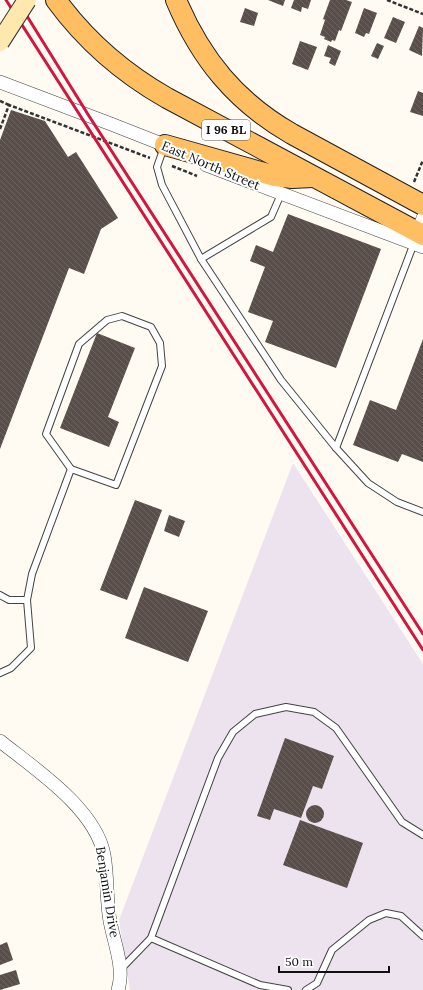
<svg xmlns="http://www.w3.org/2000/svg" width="423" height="990" font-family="Lora,serif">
<defs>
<pattern id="building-back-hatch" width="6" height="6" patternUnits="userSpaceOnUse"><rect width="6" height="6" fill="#5a4e4b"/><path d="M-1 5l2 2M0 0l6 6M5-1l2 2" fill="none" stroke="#6d6361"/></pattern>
</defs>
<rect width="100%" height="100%" fill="#fffaf2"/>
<!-- industrial -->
<path fill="#ece3ef" d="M293,463L423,664V990H130L119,920Z"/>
<!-- building -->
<g fill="url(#building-back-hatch)">
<path d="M268,0H285L283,6Z"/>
<path d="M294,0H311L308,9L302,7L301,12L291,8Z"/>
<path d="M330,0H346L352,2L341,31L339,30L335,41L332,40L331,42L324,39L325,37L320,35L325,20L323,19Z"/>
<path d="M245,8L258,13L254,26L240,22Z"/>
<path d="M364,8L377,13L369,34L366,33L364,37L355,33Z"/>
<path d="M393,17L405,22L396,43L384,38Z"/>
<path d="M419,26L423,28L422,56L409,50Z"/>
<path d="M300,41L317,47L308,70L292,64Z"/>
<path d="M377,43L384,46L378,59L371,56Z"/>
<path d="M328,45L341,51L335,66L329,63L331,58L324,56Z"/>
<path d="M418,91L423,93V116L410,112Z"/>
<path d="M11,110L45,121L68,157L76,152L118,218L101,229L84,274L69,268L0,449V140Z"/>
<path d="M288,214L381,249L336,368L265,342L273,321L248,312L265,267L250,261L256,245L273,252Z"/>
<path d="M97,333L135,348L108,417L119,422L109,447L60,428Z"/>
<path d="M423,339V462L402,454L398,462L353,445L370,400L396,410Z"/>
<path d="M135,500L162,510L127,600L100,590Z"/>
<path d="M169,515L185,521L179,537L164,531Z"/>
<path d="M144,587L208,611L188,662L125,638Z"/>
<path d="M285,738L334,756L322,789L313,786L301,818L274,809L270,820L257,816Z"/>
<circle cx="315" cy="814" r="9"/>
<path d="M300,820L363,843L347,888L283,865Z"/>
<path d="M7,942L13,960L0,965V945Z"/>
<path d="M16,970L20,984L0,990V975Z"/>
</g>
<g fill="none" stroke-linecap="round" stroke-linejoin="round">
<defs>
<g id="lane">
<path d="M164,147L157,167L162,185L201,259L281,380L336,448L368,483L397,502L423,512"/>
<path d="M201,259L271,217L281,194"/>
<path d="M122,316L151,327L160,343L162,366L116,485L71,469L46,434L79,344L107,320Z"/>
<path d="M336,448L414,243"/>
<path d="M0,595L9,600H27"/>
<path d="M0,673L11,668L31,648L27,600L32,574L71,469"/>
<path d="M151,938L260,985L288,990"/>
<path d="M121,969L151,938L218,758L233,732L255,714L286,707L314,712L336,728L402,822L423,835"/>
<path d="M306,990L317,983L332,950L369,920L386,913L401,916L423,936"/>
</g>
<g id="street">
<path d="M0,82L111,124L172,148"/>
<path d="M206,165L423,247"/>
<path d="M418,232L423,218"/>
<path d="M0,741C35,769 96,809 104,855C108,877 106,900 110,921C114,943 125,968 118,990"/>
</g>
<g id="primary">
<path d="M56,0C86,41 123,73 167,98L423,235"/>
<path d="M176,0C201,59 236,102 292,134L423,205"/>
<path d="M165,145L275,176L292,178L313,177"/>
</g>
</defs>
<!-- lane casing -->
<use href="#lane" stroke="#434343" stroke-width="8"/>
<!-- street casing -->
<use href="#street" stroke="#434343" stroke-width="14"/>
<!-- primary casing -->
<use href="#primary" stroke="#212121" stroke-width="22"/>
<!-- path -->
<g stroke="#323232" stroke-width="2.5" stroke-dasharray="4 2" stroke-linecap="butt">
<path d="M387,0L423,14"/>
<path d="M0,101L9,105"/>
<path d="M0,129L9,105L150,158"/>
<path d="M172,166L197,176"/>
<path d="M414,182L423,160"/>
</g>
<!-- lane -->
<use href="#lane" stroke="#fff" stroke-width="6"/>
<!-- street -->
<use href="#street" stroke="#fff" stroke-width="13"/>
<!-- primary -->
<use href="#primary" stroke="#ffbe62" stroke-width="20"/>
<!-- rail -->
<g stroke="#d11640" stroke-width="3">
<path d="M6,0L423,650"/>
<path d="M17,0L89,116L423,634"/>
</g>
<defs>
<path id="secondary-bridge" d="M0,42L27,0"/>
</defs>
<!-- secondary-bridge casing -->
<use href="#secondary-bridge" stroke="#323232" stroke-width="20" stroke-linecap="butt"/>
<!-- secondary-bridge -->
<use href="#secondary-bridge" stroke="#ffe8ad" stroke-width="18"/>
</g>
<g text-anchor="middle" stroke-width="4" stroke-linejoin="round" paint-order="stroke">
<!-- shield labels -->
<rect fill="#fff" stroke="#585858" stroke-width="1" x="202" y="120" width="48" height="20" rx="3"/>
<g font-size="12" font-weight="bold" fill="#101010">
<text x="226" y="134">I 96 BL</text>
</g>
<!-- street labels -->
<g font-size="13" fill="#101010" stroke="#fff">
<text transform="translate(211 165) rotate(23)" y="5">East North Street</text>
<text transform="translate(108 892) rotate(81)" y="5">Benjamin Drive</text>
</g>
</g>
<!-- scale -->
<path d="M279 966v6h110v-6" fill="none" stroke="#101010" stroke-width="2"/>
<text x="285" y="966" font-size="12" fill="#101010" stroke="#ffffff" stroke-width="3" paint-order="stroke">50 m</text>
</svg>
